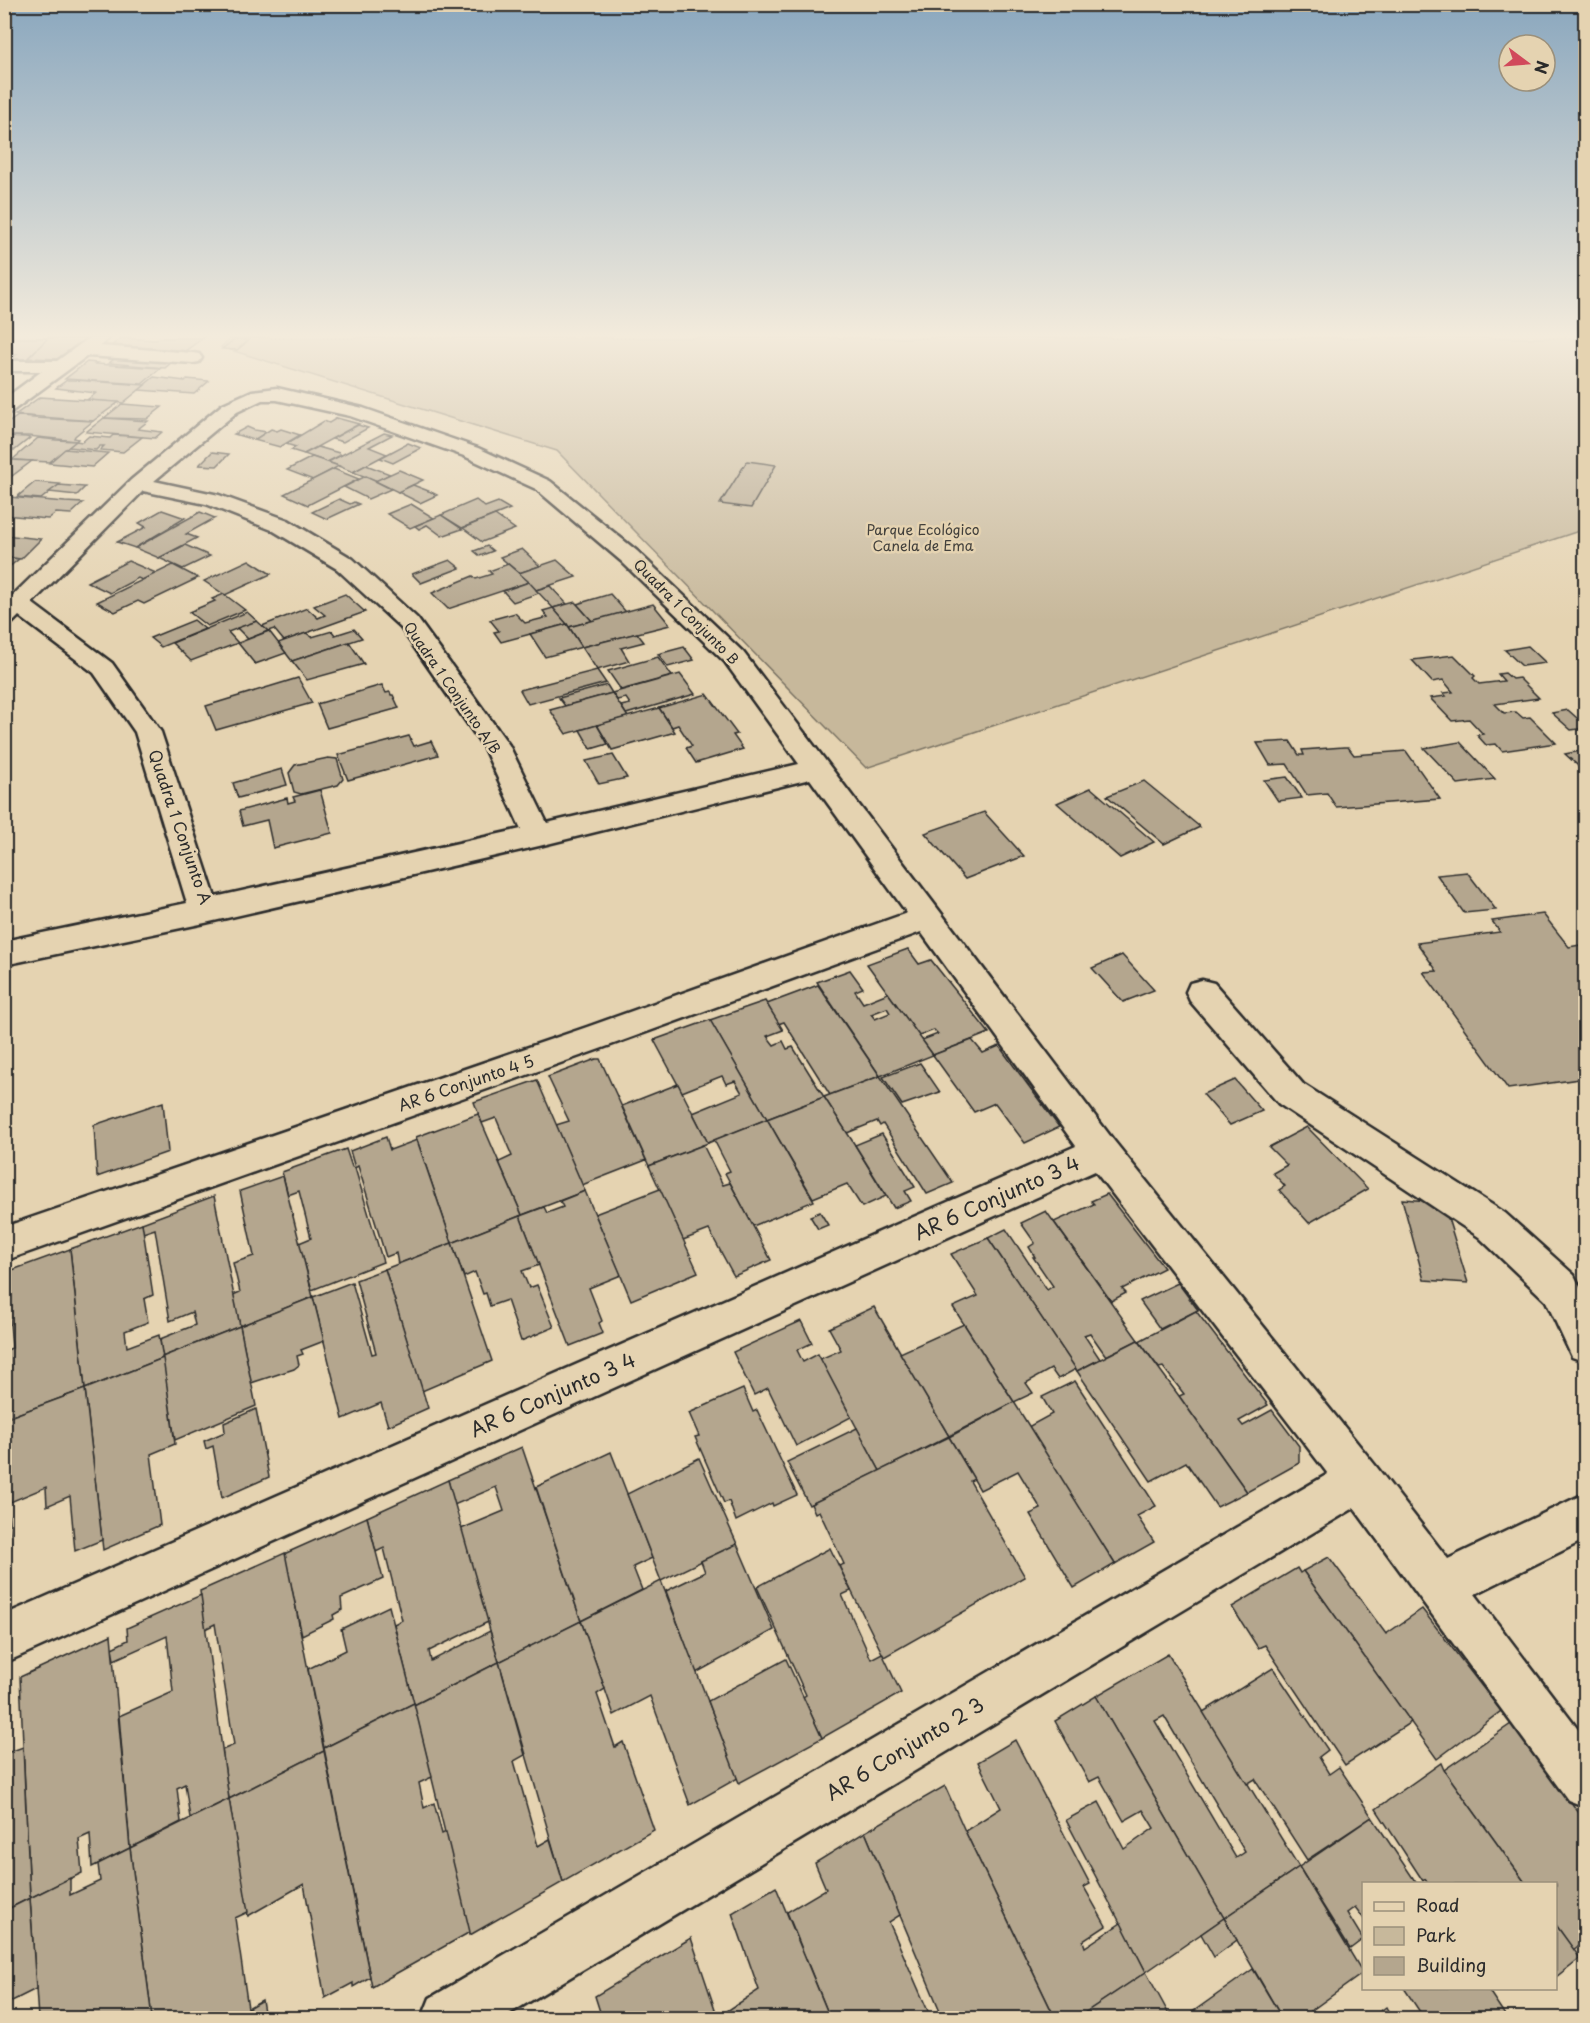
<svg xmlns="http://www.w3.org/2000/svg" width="1590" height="2023" font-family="'Playpen Sans',sans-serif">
<rect width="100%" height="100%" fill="#e5d3b1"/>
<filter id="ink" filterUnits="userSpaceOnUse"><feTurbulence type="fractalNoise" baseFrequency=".0167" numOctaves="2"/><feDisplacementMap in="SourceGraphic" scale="12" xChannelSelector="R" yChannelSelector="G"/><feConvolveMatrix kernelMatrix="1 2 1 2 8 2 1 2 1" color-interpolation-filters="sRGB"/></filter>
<g filter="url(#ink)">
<!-- green -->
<path fill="#c7b89b" stroke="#797263" stroke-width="1.5" d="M232,338H1585V529L866,768L557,451L221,347Z"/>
<!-- building -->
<g fill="#b4a68e" stroke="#2b2b2b" stroke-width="1.5" fill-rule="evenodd">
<path d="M10,338H48L27,359H12L17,354H7L4,357V343Z"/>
<path d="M48,338H90L60,359L28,358Z"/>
<path d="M122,338L156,340L159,338H203L185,351L112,345Z"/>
<path d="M235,339L249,340L237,350L222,349Z"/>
<path d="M160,349L185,351L165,368L109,363L124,352L154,354Z"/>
<path d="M87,362L97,363L95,364L161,368L142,384L65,379Z"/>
<path d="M154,377L185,381L187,379L209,381L194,394L138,390Z"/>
<path d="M67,380H74L145,385L123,403L87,400L96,393L56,388Z"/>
<path d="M40,397L87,400L119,402L93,421L15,415Z"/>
<path d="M122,404L162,407L147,419L104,418Z"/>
<path d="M18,416L35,417L33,418L93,421L75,436L74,438L78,439L76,441L28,436H4V426Z"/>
<path d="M104,418L148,421L138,429L162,432L155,438L86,432Z"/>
<path d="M337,418L359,424L304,454L291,450L296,447L286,444L324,421L329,423Z"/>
<path d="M358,425L368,428L343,442L332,439Z"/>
<path d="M247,427L254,430L267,432L254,440L234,434Z"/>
<path d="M271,429L277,431L281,429L300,435L280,447L254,440Z"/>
<path d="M384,433L392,435L369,447L387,454L353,472L328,462Z"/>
<path d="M113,435L142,437L123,452L100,450L104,446H100L96,450L68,447L76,441L82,442L89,436L110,438Z"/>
<path d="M4,436L26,437L30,438L15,450H4Z"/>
<path d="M38,438L56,440L76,441L50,462L12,460Z"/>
<path d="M408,443L421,448L393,463L380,458Z"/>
<path d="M318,447L339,453L341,455L327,462L304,454Z"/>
<path d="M65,449L108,453L92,467L49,463Z"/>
<path d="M212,452L229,454L217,466L199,465Z"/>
<path d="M312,457L339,466L313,480L287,470Z"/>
<path d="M4,459L12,460L32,461L4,482Z"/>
<path d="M747,461L776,465L751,508L720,504Z"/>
<path d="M366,465L390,474L377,481L353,472Z"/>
<path d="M334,469L359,479L308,505L284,494Z"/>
<path d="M399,470L423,480L398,492L375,481Z"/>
<path d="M366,476L377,481H375L391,489L368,499L344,487Z"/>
<path d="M35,482L60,484L41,499L17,497Z"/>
<path d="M59,485L85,487L77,495L49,492Z"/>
<path d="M413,485L431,492L437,495L420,503L398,492Z"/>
<path d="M9,497L65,502L83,503L71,514L56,513L48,519L4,515V501Z"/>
<path d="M339,499L350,504L354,502L359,504L327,519L312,512Z"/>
<path d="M476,500L485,507L498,502L510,509L462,528L441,515Z"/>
<path d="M411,504L434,518L410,528L387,514Z"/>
<path d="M162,510L185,518L135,548L117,542L146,527L139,523Z"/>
<path d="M200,512L215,518L186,534L197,538L159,558L135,548Z"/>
<path d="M441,515L462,529L442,536L427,525L419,529L415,526Z"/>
<path d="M495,515L515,529L482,542L463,528Z"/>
<path d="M4,535L41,539L21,559L4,557Z"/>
<path d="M185,545L210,556L183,569L159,558Z"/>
<path d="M487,546L493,551L480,556L474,551Z"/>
<path d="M522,549L540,566L519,573L500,557Z"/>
<path d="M4,557L19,559L4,571Z"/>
<path d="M249,560L271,574L225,595L204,581Z"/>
<path d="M450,560L460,568L421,583L412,574Z"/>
<path d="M557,560L576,577L536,590L519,573Z"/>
<path d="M128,561L156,573L142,580L138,578L110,593L87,582Z"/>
<path d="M508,564L529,582L448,609L432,593L473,576L476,579L492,574L489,571Z"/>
<path d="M173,565L198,578L144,604L138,601L115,612L97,602Z"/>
<path d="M529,582L539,593L513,602L503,591Z"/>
<path d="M550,586L567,604L553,608L536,590Z"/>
<path d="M224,594L245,610L207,626L189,612L215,601L212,599Z"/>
<path d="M345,594L365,612L284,641L274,629L268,631L262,626L307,608L318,618L325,615L314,606Z"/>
<path d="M610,594L626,612L592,621L577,604Z"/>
<path d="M575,602L592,621L569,627L553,608Z"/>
<path d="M653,604L670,625L582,647L569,627Z"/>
<path d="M553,608L567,624L501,642L494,632L499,631L490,620L515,613L525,623L548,617L543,611Z"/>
<path d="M247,612L257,621L228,632L238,643L191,661L172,643Z"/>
<path d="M194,620L205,629L161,647L150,638Z"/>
<path d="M257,621L268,631L248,639L237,628Z"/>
<path d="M567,624L582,647L545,657L530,634Z"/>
<path d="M354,629L362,638L292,661L278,643L306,633L312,637L332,631L335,635Z"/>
<path d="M269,631L286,653L255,664L238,643Z"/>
<path d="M637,633L644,642L621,648L629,661L597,670L582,647Z"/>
<path d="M349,642L364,664L307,680L292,661Z"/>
<path d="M1528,646L1546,663L1522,666L1505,650Z"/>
<path d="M684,647L694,660L668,667L658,654Z"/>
<path d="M1454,655L1475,676L1473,678L1479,684L1504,681L1498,674L1505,673L1512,679L1519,678L1539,698L1495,704L1504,713L1516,712L1523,718L1530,717L1556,743L1502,751L1496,744L1486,745L1477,735L1483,734L1469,719L1452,721L1430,698L1446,696L1443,693L1453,692L1443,680L1432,682L1412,660Z"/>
<path d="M658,657L672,676L621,690L608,671Z"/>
<path d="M597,670L606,683L528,704L520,690Z"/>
<path d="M680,674L695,694L626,714L621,706L630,704L626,698L617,700L612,693Z"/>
<path d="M298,678L312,703L216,730L206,706Z"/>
<path d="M382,685L386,693L390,692L391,695H393L399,708L327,728L317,704Z"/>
<path d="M607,685L612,693L565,706L559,698Z"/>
<path d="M612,693L628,717L566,734L550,710Z"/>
<path d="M707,694L737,734L733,735L743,749L696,763L686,748L692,746L678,725L672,727L659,708Z"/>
<path d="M659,708L675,732L612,750L597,725Z"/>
<path d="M1568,710L1586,726V728L1571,730L1552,713Z"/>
<path d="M597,725L608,744L591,749L580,730Z"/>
<path d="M409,736L414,746L431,741L438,755L348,780L338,755Z"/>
<path d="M1290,741L1299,755H1304L1302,750L1344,747H1348L1354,755L1406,751L1440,799L1336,807L1327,793L1307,795L1287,764L1270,765L1257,743Z"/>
<path d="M1460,742L1495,779L1458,784L1424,748Z"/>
<path d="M1586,750V773L1565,754Z"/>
<path d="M613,755L627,778L599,784L586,761Z"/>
<path d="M328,758L337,759L343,779L338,785L301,794L294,792L289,773L295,765Z"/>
<path d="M282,769L287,785L238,798L233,783Z"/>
<path d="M1287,777L1302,798L1278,801L1264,780Z"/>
<path d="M1144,781L1200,827L1164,844L1107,796Z"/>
<path d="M1091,788L1154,842L1120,858L1057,803Z"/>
<path d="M320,790L332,833L273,848L267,820L243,826L239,811L287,798L288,803L295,801L293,797Z"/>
<path d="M984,812L1024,856L965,879L925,833Z"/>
<path d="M1467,872L1493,906L1496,910L1464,913L1437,875Z"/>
<path d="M1543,914L1569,947L1586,944V1078L1508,1089L1423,972L1437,971L1417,943L1500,932L1492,921Z"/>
<path d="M908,949L919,964L931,960L989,1033L933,1055L922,1040L938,1034L934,1030L919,1036L867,964Z"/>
<path d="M1122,955L1154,990L1123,1002L1092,968Z"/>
<path d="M850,970L863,988L855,991L863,1003L888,993L933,1055L880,1076L817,982ZM887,1008L890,1013L875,1019L871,1014Z"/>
<path d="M818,985L880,1076L830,1095L784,1022L778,1024L767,1004Z"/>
<path d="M765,1001L783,1030L767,1036L774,1045L783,1041L787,1049L793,1047L824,1097L767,1119L710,1020Z"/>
<path d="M710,1020L767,1119L708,1143L693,1113L742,1093L735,1081L726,1084L722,1076L682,1092L654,1040Z"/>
<path d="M972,1040L983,1053L999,1046L1059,1127L1025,1143L995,1103L974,1112L933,1055Z"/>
<path d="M596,1059H600L646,1160L582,1185L556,1125L569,1121L548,1077Z"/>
<path d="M920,1063L940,1092L902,1105L883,1077Z"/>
<path d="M880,1076L953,1183L927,1194L883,1124L880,1126L877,1121L847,1133L824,1097Z"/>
<path d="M537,1080L585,1191L522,1215L499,1162L512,1156L496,1118L482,1123L474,1102Z"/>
<path d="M1235,1080L1262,1111L1230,1125L1203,1094Z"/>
<path d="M678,1084L708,1143L649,1166L622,1106Z"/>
<path d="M824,1097L855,1145L886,1196L862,1207L847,1184L813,1198L767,1119Z"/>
<path d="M163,1102L168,1152L97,1177L94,1125Z"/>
<path d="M478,1114L522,1215L452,1243L416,1137Z"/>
<path d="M767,1119L814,1201L753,1226L725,1173L730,1171L714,1140Z"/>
<path d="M1307,1127L1368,1189L1309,1223L1279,1190L1285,1186L1273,1173L1287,1165L1269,1147Z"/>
<path d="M882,1134L915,1187L905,1191L911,1201L894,1208L855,1145Z"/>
<path d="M386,1137L390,1150L417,1140L452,1243L398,1264L396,1253L386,1257L358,1166L355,1168L350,1151Z"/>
<path d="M703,1145L723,1185L730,1183L771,1260L734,1276L709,1230L683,1240L649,1166Z"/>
<path d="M346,1149L352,1167L355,1168L383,1262L312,1290L299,1243L311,1238L299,1191L288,1195L282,1172Z"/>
<path d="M283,1176L313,1297L240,1326L233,1295L240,1292L233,1263L254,1256L240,1191Z"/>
<path d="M660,1189L698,1272L631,1300L595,1214Z"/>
<path d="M585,1191L621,1275L589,1288L602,1321L599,1323L603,1333L570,1346L520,1216L544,1207L547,1213L563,1207L560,1201Z"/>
<path d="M1107,1194L1164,1268L1122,1289L1126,1293L1111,1301L1054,1222L1094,1204L1091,1201Z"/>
<path d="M214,1196L240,1326L162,1357L160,1339L195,1325L192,1312L170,1321L155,1229L143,1233L142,1223Z"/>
<path d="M1402,1199L1443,1202L1468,1283L1424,1280Z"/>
<path d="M1046,1211L1138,1340L1106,1356L1090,1333L1084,1335L1100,1359L1077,1371L988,1238L1006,1229L1047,1290L1053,1286L1033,1257H1035L1029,1247L1035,1243L1021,1223Z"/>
<path d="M820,1212L828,1225L818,1229L810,1216Z"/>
<path d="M520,1216L539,1265L522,1271L529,1288L537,1285L554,1327L521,1341L507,1300L490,1306L486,1293L483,1294L475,1272L464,1277L452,1243Z"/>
<path d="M142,1223L153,1295L144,1299L148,1322L125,1331L127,1347L159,1335L163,1358L85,1389L70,1249Z"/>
<path d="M988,1238L1076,1369L1058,1379L1051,1369L1026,1383L1033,1393L1014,1402L953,1307L978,1296L951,1254Z"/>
<path d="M452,1243L492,1361L422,1391L385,1269Z"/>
<path d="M70,1249L85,1389L4,1419V1351L12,1348L8,1298L4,1300V1273Z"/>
<path d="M385,1269L428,1408L388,1426L381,1403L343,1419L313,1297L352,1282L372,1354L376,1353L356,1280Z"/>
<path d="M1178,1283L1198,1310L1160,1329L1140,1301Z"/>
<path d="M313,1297L324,1341L301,1350L303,1354L297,1356L299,1365L294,1369L251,1383L240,1326Z"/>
<path d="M874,1307L949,1436L880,1471L820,1359L841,1350L829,1328Z"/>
<path d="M1196,1311L1268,1405L1239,1421L1243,1426L1272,1410L1299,1446V1463L1247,1492L1179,1396L1184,1394L1163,1367L1159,1368L1139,1341Z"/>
<path d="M801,1321L812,1343L797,1350L803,1362L818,1354L851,1417L796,1446L768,1388L754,1395L733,1352Z"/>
<path d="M964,1324L1014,1402L949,1436L900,1353Z"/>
<path d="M240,1326L256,1406L175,1440L162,1357Z"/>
<path d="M1138,1340L1179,1396L1247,1492L1217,1507L1186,1462L1151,1481L1077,1371Z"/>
<path d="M163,1358L175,1444L151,1454L160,1525L103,1550L85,1389Z"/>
<path d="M1075,1381L1156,1506L1137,1516L1154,1542L1115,1564L1028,1427L1052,1414L1042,1397Z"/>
<path d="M85,1389L102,1540L75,1551L70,1496L47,1506L46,1487L8,1503L4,1419Z"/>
<path d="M743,1389L753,1412L757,1410L797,1495L773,1506L772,1503L736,1521L729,1501L724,1503L695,1437L699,1436L689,1413Z"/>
<path d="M1014,1402L1115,1564L1074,1588L1030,1514L1041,1509L1018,1471L980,1490L949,1437Z"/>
<path d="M256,1409L269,1477L222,1498L213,1446L206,1449L204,1441L225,1432L224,1423Z"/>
<path d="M857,1428L880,1471L809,1505L787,1462Z"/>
<path d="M949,1437L974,1479L970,1481L1025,1577L884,1657L839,1566L844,1564L819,1511L815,1513L811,1504Z"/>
<path d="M522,1447L581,1621L499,1662L461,1529L504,1511L496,1487L454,1505L448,1480Z"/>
<path d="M611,1452L652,1558L633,1567L642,1590L581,1621L536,1487Z"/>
<path d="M4,1455L11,1549L4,1552Z"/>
<path d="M699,1458L737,1544L661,1581L627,1494Z"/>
<path d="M448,1480L488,1622L429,1651L431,1661L490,1631L499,1662L414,1705L394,1624L402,1620L384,1548L376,1552L367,1517Z"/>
<path d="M367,1517L383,1579L341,1598L342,1610L333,1615L334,1619L302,1635L284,1554Z"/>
<path d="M737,1544L774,1630L696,1673L666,1591L705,1572L701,1561Z"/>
<path d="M830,1548L851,1591L842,1595L871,1659L882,1653L901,1693L822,1738L803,1697L806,1695L757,1587Z"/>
<path d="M285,1553L324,1751L229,1799L222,1750L234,1745L215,1624L205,1629L200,1591Z"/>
<path d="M1329,1557L1386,1634L1422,1609L1501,1711L1437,1759L1303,1571Z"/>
<path d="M1297,1568L1300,1573L1303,1571L1411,1722L1345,1765L1265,1645L1258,1648L1232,1607Z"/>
<path d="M661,1581L738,1778L690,1805L650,1696L614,1715L581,1621Z"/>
<path d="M201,1595L229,1799L190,1818L185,1784L177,1788L181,1822L130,1848L119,1716L173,1692L167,1636L114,1660L112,1648L128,1640L127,1628Z"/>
<path d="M389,1606L414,1703L324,1748L308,1669L346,1650L341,1629Z"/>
<path d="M581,1621L605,1689L597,1694L615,1747L623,1742L654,1830L563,1882L499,1662Z"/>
<path d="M111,1635L130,1848L92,1867L90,1834L79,1839L82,1873L30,1898L20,1677Z"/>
<path d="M1168,1654L1299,1867L1224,1918L1096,1696ZM1164,1716L1245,1852L1236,1858L1155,1721Z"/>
<path d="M786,1659L822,1738L739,1783L708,1701Z"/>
<path d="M499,1662L525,1755L514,1761L538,1846L550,1839L563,1882L470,1935L414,1705Z"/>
<path d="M1273,1668L1328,1750L1319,1757L1329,1774L1339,1767L1372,1817L1307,1860L1255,1779L1247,1784L1203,1712Z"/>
<path d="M1096,1696L1224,1918L1146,1972L1066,1820L1099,1802L1124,1849L1154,1828L1143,1810L1124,1821L1099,1777L1089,1782L1055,1721Z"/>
<path d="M414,1703L432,1777L419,1783L424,1808L434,1803L442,1834L446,1832L470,1932L372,1987L324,1748Z"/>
<path d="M1511,1724L1586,1822V1940L1573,1950L1556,1925V1884H1526L1444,1770Z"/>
<path d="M1015,1740L1090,1884L1084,1887L1106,1926L1083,1941L1085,1947L1121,1923L1146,1972L1077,2018H1055L965,1831L1001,1808L978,1762Z"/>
<path d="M23,1747L30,1898L4,1911V1754Z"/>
<path d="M324,1751L370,1977L353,1987V1983L325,1998L304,1884L248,1916L229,1799Z"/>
<path d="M1441,1763L1444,1770L1526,1884H1428L1425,1879L1423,1881L1376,1809Z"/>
<path d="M945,1786L965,1831L1055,2018H943L865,1832Z"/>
<path d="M229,1799L248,1912L235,1918L248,2008L262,2000L265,2018H152L130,1848Z"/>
<path d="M1372,1817L1417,1884H1364V1919L1355,1907L1347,1913L1363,1939L1350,1949L1299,1867Z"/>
<path d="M865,1832L900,1915L889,1922L931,2018H830L787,1912L826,1889L815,1863Z"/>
<path d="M130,1848L152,2018H38L30,1898L70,1878V1895L100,1881L98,1864Z"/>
<path d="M1299,1867L1363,1973L1301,2018H1282L1224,1918Z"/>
<path d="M776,1887L830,2018H718V2017L759,1990L732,1913Z"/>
<path d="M30,1898L36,1989L4,2005V1911Z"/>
<path d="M1224,1918L1237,1940L1214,1957L1201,1934Z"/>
<path d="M1556,1925L1580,1958L1556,1977Z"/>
<path d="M691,1938L718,2018H602L595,1996Z"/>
<path d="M1253,1969L1282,2018H1184Z"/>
<path d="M1146,1972L1171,2018H1097L1094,2014L1088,2018H1077Z"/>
<path d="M1404,1988H1487L1507,2018H1424Z"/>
<path d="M1386,2007L1392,2018H1371Z"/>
</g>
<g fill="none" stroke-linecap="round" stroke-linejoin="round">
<defs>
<g id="minor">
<path d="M89,338H109L100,346L193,353L199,354L202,358L199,362L193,363L87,356L11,412L4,414V399L42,371H4V361H57Z"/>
<path d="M277,388L363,408L478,448L550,481L637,551L743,652L1114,1141L1375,1465L1448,1559L1586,1493V1539L1475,1594L1586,1740V1807L1568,1800L1354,1508L502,2018H422L430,1998L1328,1474L1095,1171L4,1663V1615L1076,1146L921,932L611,1045L4,1261V1227L587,1027L907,913L810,779L539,846L205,923L4,965V941L187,903L135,732L94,673L19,616L12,623L4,625V604L131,480L223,404L252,391ZM262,400H277L350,416L464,456L536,489L621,561L725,662L799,764L547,823L509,745L417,618L353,559L288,520L219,495L154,481L237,412ZM143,491L206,504L272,530L337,569L401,628L483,746L521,829L215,897L161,732L112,663L32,603Z"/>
<path d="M1202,980L1214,983L1303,1084L1505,1213L1574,1275L1586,1299V1362L1572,1357L1546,1301L1479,1237L1279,1104L1190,1001L1186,992L1190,983Z"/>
</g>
</defs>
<!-- minor casing -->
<use href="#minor" stroke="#2b2b2b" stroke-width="5"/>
<!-- minor -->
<use href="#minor" fill="#e5d3b1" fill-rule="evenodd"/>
</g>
</g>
<!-- sky -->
<linearGradient id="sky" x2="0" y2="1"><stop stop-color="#8aa7be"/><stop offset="0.54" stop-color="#f3ebdc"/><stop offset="1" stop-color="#f3ebdc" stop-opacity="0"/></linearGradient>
<rect width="1590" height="621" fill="url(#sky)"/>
<g text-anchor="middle" stroke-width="5" stroke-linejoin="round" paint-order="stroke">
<!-- far-park labels -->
<g font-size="14" fill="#42403c" stroke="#e5d3b1">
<text x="923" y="535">Parque Ecológico<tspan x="923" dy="16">Canela de Ema</tspan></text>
</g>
<!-- far-street labels -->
<g font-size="14" fill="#2b2b2b" stroke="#e5d3b1">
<text transform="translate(686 612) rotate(45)" y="5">Quadra 1 Conjunto B</text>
<text transform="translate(452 688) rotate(55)" y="5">Quadra 1 Conjunto A/B</text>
</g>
<!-- street labels -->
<g font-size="16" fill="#2b2b2b" stroke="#e5d3b1">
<text transform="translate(180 827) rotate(71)" y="6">Quadra 1 Conjunto A</text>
<text transform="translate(466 1083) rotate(-19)" y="6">AR 6 Conjunto 4 5</text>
</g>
<!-- near-street labels -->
<g font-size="20" fill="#2b2b2b" stroke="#e5d3b1">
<text transform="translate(997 1198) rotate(-24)" y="7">AR 6 Conjunto 3 4</text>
<text transform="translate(553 1395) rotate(-24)" y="7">AR 6 Conjunto 3 4</text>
<text transform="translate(905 1749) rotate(-31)" y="7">AR 6 Conjunto 2 3</text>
</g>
</g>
<!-- margin -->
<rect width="1590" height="2023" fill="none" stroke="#e5d3b1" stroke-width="24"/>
<rect x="12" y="12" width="1566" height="1999" fill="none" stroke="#2b2b2b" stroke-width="2" filter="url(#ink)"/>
<!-- legend -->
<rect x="1362" y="1882" width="195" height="108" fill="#e5d3b1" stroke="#9b907b" stroke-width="1.5"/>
<rect x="1374" y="1902" width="30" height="9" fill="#e5d3b1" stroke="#9b907b" stroke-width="1.5"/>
<text x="1416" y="1912" font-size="18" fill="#2b2b2b">Road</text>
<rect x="1374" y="1927" width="30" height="18" fill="#c7b89b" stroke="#9b907b" stroke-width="1.5"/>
<text x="1416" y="1942" font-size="18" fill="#2b2b2b">Park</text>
<rect x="1374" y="1957" width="30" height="18" fill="#b4a68e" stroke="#9b907b" stroke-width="1.5"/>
<text x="1416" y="1972" font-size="18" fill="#2b2b2b">Building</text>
<!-- north arrow -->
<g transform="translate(1527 63) rotate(106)"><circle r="28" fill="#e5d3b1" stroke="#9b907b" stroke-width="1.5"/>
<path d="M0-4.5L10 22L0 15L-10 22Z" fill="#d1495b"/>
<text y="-9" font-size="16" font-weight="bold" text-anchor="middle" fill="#2b2b2b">N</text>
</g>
</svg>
